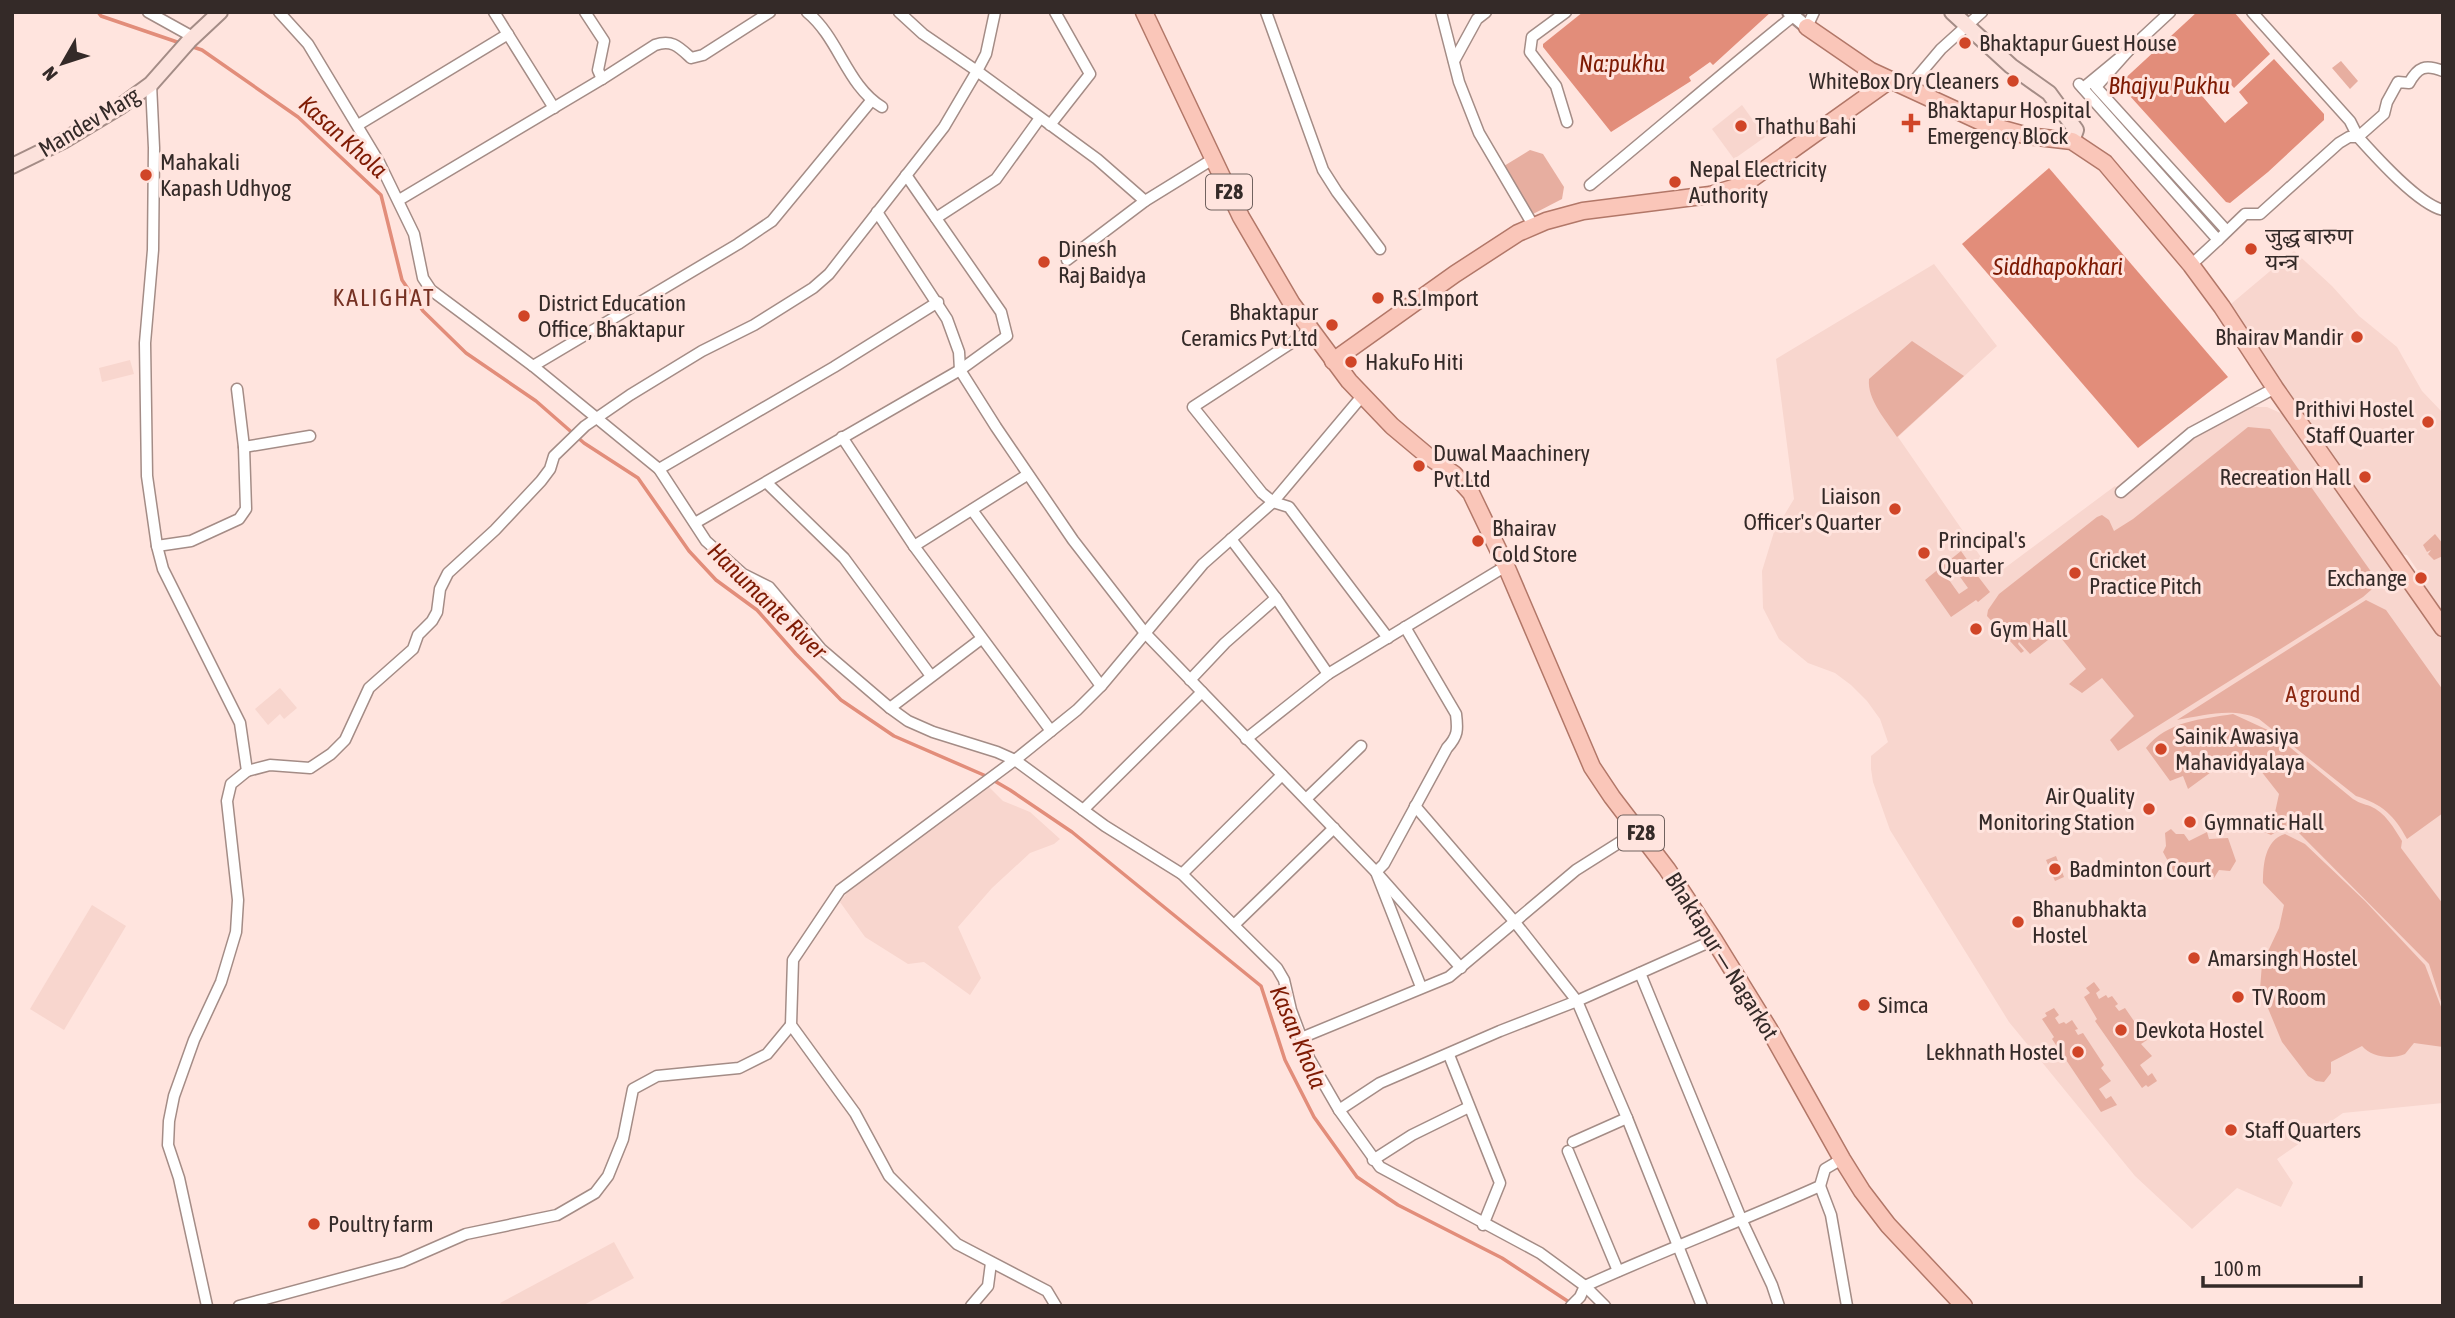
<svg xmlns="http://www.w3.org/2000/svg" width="2455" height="1318" font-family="'Asap Condensed','Noto Sans Devanagari',sans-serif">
<rect width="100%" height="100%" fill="#ffe4de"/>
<!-- built -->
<g fill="#f8d6ce">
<path d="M1742,105L1765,137L1734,159L1712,129Z"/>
<path d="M2294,251L2332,286L2359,316L2397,347L2422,391L2443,413V618L2418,583V571L2407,555L2399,554L2225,309Z"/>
<path d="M1934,264L1997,346L1898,437L1994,576L2115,486L2125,495L2208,427L2240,407H2267L2285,415L2365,521L2443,636V1103L2343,1113L2277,1159L2293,1183L2281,1207L2237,1188L2192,1229L2135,1176L2009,1022L1890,830L1873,782L1871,769V756L1888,742L1880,719L1867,701L1851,685L1835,673L1808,663L1779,639L1763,608L1762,571L1774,532L1794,499L1776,359Z"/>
<path d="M130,360L134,374L102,382L99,368Z"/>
<path d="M280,688L297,708L284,719L280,714L268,725L255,709Z"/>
<path d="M987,785L1003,801L1030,812L1060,839L1054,844L1030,853L992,888L958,927L981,978L970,995L924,962L908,964L865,937L840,902L847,893L951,811Z"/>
<path d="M92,905L126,926L64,1030L30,1009Z"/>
<path d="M614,1242L634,1278L582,1306H502L500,1303Z"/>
</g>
<!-- green -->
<g fill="#e7aea0" fill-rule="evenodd">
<path d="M2341,61L2358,81L2350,89L2332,68Z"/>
<path d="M1530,150L1543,154L1564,187L1562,199L1533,214L1504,166Z"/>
<path d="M1912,341L1964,376L1897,437C1886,420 1867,400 1869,379Z"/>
<path d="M2248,427L2270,429L2377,580L2371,590L2363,597L2118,751L2110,740L2134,716L2102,678L2082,693L2069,684L2086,669L2057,633L2030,654L2019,642L2018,644L2024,651L2021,653L1987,616L1988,610L1999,594L2097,517L2102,515L2109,520L2114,531L2133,519Z"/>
<path d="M2435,534L2443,544V556L2434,560L2428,554L2431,550L2427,552L2423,545Z"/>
<path d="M1961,551L1968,561L1967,562L1990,592L1978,602L1976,600L1951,617L1925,580ZM1958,574L1968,588L1959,594L1949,580Z"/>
<path d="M2366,600L2386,610L2443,690V813L2407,839C2394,815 2382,804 2356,796L2259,719C2233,707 2205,715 2177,720Z"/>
<path d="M2233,714L2270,731L2353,799C2359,803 2364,804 2370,806C2385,812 2394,828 2402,841L2401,848L2443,904V1008L2429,964L2299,833L2287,826L2271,835L2262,831L2274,817L2279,794L2257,766L2243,773L2233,756L2188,789L2183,776L2170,781L2146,748C2167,721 2202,719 2233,714Z"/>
<path d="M2171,829L2176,834H2184L2189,841L2207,832L2209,839L2228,838L2236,861L2230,871L2219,870L2214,878C2200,872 2189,868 2175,874L2163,852L2166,846L2165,833Z"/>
<path d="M2285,834L2305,844L2365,901L2425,965L2443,1012V1047L2414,1043L2405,1054C2392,1060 2371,1057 2362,1046L2331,1062V1073L2324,1082L2316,1081L2308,1076L2282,1042L2260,989L2262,964L2279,928L2284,905L2263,883C2263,864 2265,840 2285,834Z"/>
<path d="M2056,856L2064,877L2055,881L2046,860Z"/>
<path d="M2094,982L2100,990L2096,993L2099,999L2106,995L2108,998L2112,996L2118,1004L2115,1006L2119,1011L2125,1008L2147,1040L2141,1044L2152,1056L2140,1065L2148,1076L2152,1073L2157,1081L2148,1087L2146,1085L2142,1088L2095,1021L2097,1019L2084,997L2090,993L2086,988Z"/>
<path d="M2054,1008L2059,1015L2055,1018L2059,1024L2064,1022L2066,1024L2072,1020L2078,1029L2075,1030L2078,1035L2083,1033L2104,1065L2101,1068L2111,1081L2099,1089L2106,1099L2111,1096L2117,1105L2101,1112L2052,1039L2054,1037L2042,1019L2047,1016L2045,1013Z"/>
</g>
<!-- water -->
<g fill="#e28d7a">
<path d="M1583,12H1771L1713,65L1710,62L1689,77L1691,81L1611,132L1543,47V44Z"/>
<path d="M2197,12H2234L2270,54L2234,88L2225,78L2203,97L2225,123L2248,103L2239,92L2274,59L2324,114V120L2268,172L2230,203L2226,202L2119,84Z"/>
<path d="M2049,168L2228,377L2138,448L1962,244Z"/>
</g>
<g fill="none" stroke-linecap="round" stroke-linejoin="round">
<!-- stream -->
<g stroke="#e28d7a" stroke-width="3.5">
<path d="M98,12L101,16L183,44"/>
<path d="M190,46L202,50L298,117L381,195L402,280L423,311L466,353L536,401L584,443L638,478L689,551L716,580L757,610L796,654L841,700L894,736L986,776L1010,790L1072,832L1261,986L1285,1060L1314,1117L1357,1177L1398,1205L1502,1258L1572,1304"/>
</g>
<defs>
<g id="minor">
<path d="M148,12L193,37"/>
<path d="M279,12L308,44L379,162L414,234L423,278L431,290L533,366L659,469L706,541L743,574L769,587L821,649L890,708L908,721L933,732L997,752L1015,760L1105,826L1182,874L1277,968L1284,980L1291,1010L1309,1058L1339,1110L1380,1167L1540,1253L1585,1286L1605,1306"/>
<path d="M494,12L554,108"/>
<path d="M585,12L604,41L598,70L602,79L655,45C672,39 679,47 691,58L703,55L770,12"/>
<path d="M807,12C839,38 847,86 882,107"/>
<path d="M899,12L923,34L977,71L986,54L995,12"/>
<path d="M1266,12L1323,170L1337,192L1380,249"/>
<path d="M1441,12L1459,82L1479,133L1533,225"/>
<path d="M1566,12L1532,37L1530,52L1556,86L1567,122"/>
<path d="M2252,12L2350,121L2358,137L2384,114L2387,102L2398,82L2409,83C2418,67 2425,64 2443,71"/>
<path d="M1807,27L1814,12"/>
<path d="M2129,50L2096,87L2226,230"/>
<path d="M1454,61L1477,19L1486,12"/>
<path d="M151,84L154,148L153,250L145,343L147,476L157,546L163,569L240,723L247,771L231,784L227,801L238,900L236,932L221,982L194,1040L174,1096L169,1121L168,1145L179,1178L207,1306"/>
<path d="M2079,84L2218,240L2245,214H2260L2339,143L2349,137H2358C2376,157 2418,204 2443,210"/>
<path d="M1908,88L1941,49L1982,12"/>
<path d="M2083,88L2129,50L2170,12"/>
<path d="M358,125L508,34"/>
<path d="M1050,125L1090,74L1055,12"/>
<path d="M1590,185C1658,129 1724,72 1792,17"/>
<path d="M399,200L602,79"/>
<path d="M877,212L947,319L959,352L960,370L996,427L1073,540L1145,633L1376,872L1461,968"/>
<path d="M936,218L996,179L1040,118"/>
<path d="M1067,260L1145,201L1213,159"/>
<path d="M2191,265L2218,240"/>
<path d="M1311,330L1193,407L1262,493L1273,502L1289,507L1388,638"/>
<path d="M533,366L738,244L772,221L871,101"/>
<path d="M842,437L914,546L1051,731"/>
<path d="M244,447L310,436"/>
<path d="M659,469L834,367L938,302"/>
<path d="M767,483L844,558L931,676"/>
<path d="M2121,492L2191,433L2275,388"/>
<path d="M972,510L1101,686"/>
<path d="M695,523L960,370L1007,336L1001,312L906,175"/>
<path d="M1231,539L1276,598L1328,674"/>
<path d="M157,546L191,541L239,519L246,509L244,447L237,389"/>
<path d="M914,546L1027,475"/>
<path d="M1405,627L1456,714C1458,730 1458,736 1447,748L1384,864L1376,872L1421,987"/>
<path d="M1190,680L1225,643L1276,598"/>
<path d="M890,708L981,639"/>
<path d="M1246,739L1328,674L1506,566"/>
<path d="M247,771L270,765L310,768L331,754L345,740L369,688L413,649L418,635L432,621L437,612L440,589L448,573L495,530L541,481L550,469L554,456L585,426L630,395L702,351L754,325L813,288L829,274L944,127L977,71L1097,159L1145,201"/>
<path d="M1306,799L1361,746"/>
<path d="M1415,806L1514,921L1577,1001L1627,1118L1702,1306"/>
<path d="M1083,810L1202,692"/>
<path d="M1182,874L1282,775"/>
<path d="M1234,925L1334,828"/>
<path d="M1640,973L1742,1221L1772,1285L1779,1306"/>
<path d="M1301,1038L1449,977L1576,870L1625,839L1640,832"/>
<path d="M1449,1055L1500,1183L1483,1225"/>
<path d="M1339,1110L1380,1083L1500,1031L1577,1001L1714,940"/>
<path d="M1573,1142L1627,1118"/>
<path d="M1568,1151L1618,1271"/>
<path d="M1373,1160L1412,1135L1469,1107"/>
<path d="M1820,1186L1831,1215L1847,1306"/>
<path d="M239,1306L402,1262L466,1234L557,1215L595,1193L608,1176L623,1139L633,1089L657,1076L739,1068L767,1054L791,1025"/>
<path d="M971,1306L988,1286L991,1263"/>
<path d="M1056,1306L1047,1291L957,1244L889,1176L855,1113L791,1025L793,960L840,890L1015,760L1077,710L1101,686L1203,564L1273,502L1363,395"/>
<path d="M1571,1306L1580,1297L1585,1286C1662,1251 1742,1221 1820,1186L1825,1169L1842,1159"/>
</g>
<path id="tertiary" d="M1789,12L1807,27"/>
<g id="secondary">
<path d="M1952,12L2011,66L2049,93L2076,130L2072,141"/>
<path d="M12,166L63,141L121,106L151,84L189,41L220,12"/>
</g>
<g id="primary">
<path d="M1144,12L1241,217L1292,304L1349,381L1392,426L1429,457L1454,474L1471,493L1506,566L1592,767L1612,797L1667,869L1714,940L1769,1029L1842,1159L1862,1191L1888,1225L1964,1306"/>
<path d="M1807,27L1871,71L1988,125L2028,136L2072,141L2105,163L2191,265L2222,307L2275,388L2443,628"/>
<path d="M1333,361L1455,274L1518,233L1546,221L1583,211L1710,195L1743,185L1890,80"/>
</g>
</defs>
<!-- minor casing -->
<use href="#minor" stroke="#a48c86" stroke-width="13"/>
<!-- tertiary casing -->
<use href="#tertiary" stroke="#a48c86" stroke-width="16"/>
<!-- secondary casing -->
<use href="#secondary" stroke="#a48c86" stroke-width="18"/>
<!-- primary casing -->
<use href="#primary" stroke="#b27768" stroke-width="19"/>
<!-- minor -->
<use href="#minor" stroke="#fff" stroke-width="10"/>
<!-- tertiary -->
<use href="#tertiary" stroke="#fff" stroke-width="12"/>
<!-- secondary -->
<use href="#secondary" stroke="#fce2dc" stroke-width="14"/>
<!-- primary -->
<use href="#primary" stroke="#fac6b9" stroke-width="16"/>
</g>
<!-- markers -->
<g fill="#d04527" stroke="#ffe4de" stroke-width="2.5">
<circle cx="1965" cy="43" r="7"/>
<circle cx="2013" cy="81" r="7"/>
<path d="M1907.5 112.5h7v7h7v7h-7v7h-7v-7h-7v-7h7z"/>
<circle cx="1741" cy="126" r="7"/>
<circle cx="146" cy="175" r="7"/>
<circle cx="1675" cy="182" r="7"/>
<circle cx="2251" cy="249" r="7"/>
<circle cx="1044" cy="262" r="7"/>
<circle cx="1378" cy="298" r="7"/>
<circle cx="524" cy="316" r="7"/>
<circle cx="1332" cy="325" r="7"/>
<circle cx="2357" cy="337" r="7"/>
<circle cx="1351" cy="362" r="7"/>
<circle cx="2428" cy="422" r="7"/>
<circle cx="1419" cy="466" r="7"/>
<circle cx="2365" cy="477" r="7"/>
<circle cx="1895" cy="509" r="7"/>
<circle cx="1478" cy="541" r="7"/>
<circle cx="1924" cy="553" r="7"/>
<circle cx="2075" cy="573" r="7"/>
<circle cx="2421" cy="578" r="7"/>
<circle cx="1976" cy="629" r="7"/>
<circle cx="2161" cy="749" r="7"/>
<circle cx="2149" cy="809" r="7"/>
<circle cx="2190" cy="822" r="7"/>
<circle cx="2055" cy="869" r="7"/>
<circle cx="2018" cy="922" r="7"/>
<circle cx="2194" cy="958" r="7"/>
<circle cx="2238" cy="997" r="7"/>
<circle cx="1864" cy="1005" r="7"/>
<circle cx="2121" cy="1030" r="7"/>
<circle cx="2078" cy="1052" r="7"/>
<circle cx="2231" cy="1130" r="7"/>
<circle cx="314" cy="1224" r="7"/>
</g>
<g text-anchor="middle" stroke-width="6" stroke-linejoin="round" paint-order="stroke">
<!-- shield labels -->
<g fill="#ffe4de" stroke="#71625f" stroke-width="2">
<rect x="1206" y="174.5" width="46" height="35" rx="5"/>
<rect x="1618" y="815.5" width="46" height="35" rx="5"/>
</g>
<g font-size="21" font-weight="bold" fill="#342a28">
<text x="1229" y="199">F28</text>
<text x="1641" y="840">F28</text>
</g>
<!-- poi labels -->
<g font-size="23" fill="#342a28" stroke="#ffe4de" text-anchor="start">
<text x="1979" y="51">Bhaktapur Guest House</text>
<text x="1999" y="89" text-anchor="end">WhiteBox Dry Cleaners</text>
<text x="1927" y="118">Bhaktapur Hospital<tspan x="1927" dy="26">Emergency Block</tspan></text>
<text x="1755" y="134">Thathu Bahi</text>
<text x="160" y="170">Mahakali<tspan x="160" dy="26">Kapash Udhyog</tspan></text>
<text x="1689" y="177">Nepal Electricity<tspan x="1689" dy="26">Authority</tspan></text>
<text x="2265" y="244">जुद्ध बारुण<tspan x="2265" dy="26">यन्त्र</tspan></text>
<text x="1058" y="257">Dinesh<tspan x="1058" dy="26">Raj Baidya</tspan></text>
<text x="1392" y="306">R.S.Import</text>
<text x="538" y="311">District Education<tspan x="538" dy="26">Office, Bhaktapur</tspan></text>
<text x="1318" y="320" text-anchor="end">Bhaktapur<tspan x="1318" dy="26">Ceramics Pvt.Ltd</tspan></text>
<text x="2343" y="345" text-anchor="end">Bhairav Mandir</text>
<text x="1365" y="370">HakuFo Hiti</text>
<text x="2414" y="417" text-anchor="end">Prithivi Hostel<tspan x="2414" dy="26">Staff Quarter</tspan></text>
<text x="1433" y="461">Duwal Maachinery<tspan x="1433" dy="26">Pvt.Ltd</tspan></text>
<text x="2351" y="485" text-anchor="end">Recreation Hall</text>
<text x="1881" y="504" text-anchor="end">Liaison<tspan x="1881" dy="26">Officer's Quarter</tspan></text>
<text x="1492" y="536">Bhairav<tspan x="1492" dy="26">Cold Store</tspan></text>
<text x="1938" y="548">Principal's<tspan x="1938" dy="26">Quarter</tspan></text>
<text x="2089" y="568">Cricket<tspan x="2089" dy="26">Practice Pitch</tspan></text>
<text x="2407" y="586" text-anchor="end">Exchange</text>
<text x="1990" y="637">Gym Hall</text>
<text x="2175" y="744">Sainik Awasiya<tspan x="2175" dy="26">Mahavidyalaya</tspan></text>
<text x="2135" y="804" text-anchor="end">Air Quality<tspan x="2135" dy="26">Monitoring Station</tspan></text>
<text x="2204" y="830">Gymnatic Hall</text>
<text x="2069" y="877">Badminton Court</text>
<text x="2032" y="917">Bhanubhakta<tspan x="2032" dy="26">Hostel</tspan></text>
<text x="2208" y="966">Amarsingh Hostel</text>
<text x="2252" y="1005">TV Room</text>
<text x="1878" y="1013">Simca</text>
<text x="2135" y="1038">Devkota Hostel</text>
<text x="2064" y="1060" text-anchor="end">Lekhnath Hostel</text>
<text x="2245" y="1138">Staff Quarters</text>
<text x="328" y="1232">Poultry farm</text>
</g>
<!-- street labels -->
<g font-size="23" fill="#342a28" stroke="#ffe4de">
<text transform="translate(89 122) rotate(-31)" y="8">Mandev Marg</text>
<text transform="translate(1722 956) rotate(58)" y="8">Bhaktapur — Nagarkot</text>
</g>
<!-- park labels -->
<g font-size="23" fill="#8b2711" stroke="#ffe4de">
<text x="2323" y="702">A ground</text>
</g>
<!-- water labels -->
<g font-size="24" font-style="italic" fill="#7e1a03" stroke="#ffe4de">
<text x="1622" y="72">Na:pukhu</text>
<text x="2169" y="94">Bhajyu Pukhu</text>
<text transform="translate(343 137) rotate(42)" y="8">Kasan Khola</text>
<text x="2058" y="275">Siddhapokhari</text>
<text transform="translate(767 601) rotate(44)" y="8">Hanumante River</text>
<text transform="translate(1298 1037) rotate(67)" y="8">Kasan Khola</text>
</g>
<!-- neighbourhood labels -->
<g font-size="24" letter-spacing="2" fill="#763123" stroke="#ffe4de">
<text x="384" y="306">KALIGHAT</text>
</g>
</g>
<!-- border -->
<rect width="2455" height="1318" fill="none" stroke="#342a28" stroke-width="28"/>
<!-- north arrow -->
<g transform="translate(63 63) rotate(231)" stroke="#ffe4de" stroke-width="5" paint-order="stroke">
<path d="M0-5L12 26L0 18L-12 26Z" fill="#342a28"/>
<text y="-10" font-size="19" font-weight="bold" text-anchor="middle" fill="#342a28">N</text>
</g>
<!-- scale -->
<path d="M2203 1276v10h158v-10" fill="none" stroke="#342a28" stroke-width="3.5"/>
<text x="2214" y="1276" font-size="21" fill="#342a28" stroke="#ffe4de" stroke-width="5" paint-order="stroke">100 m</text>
</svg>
